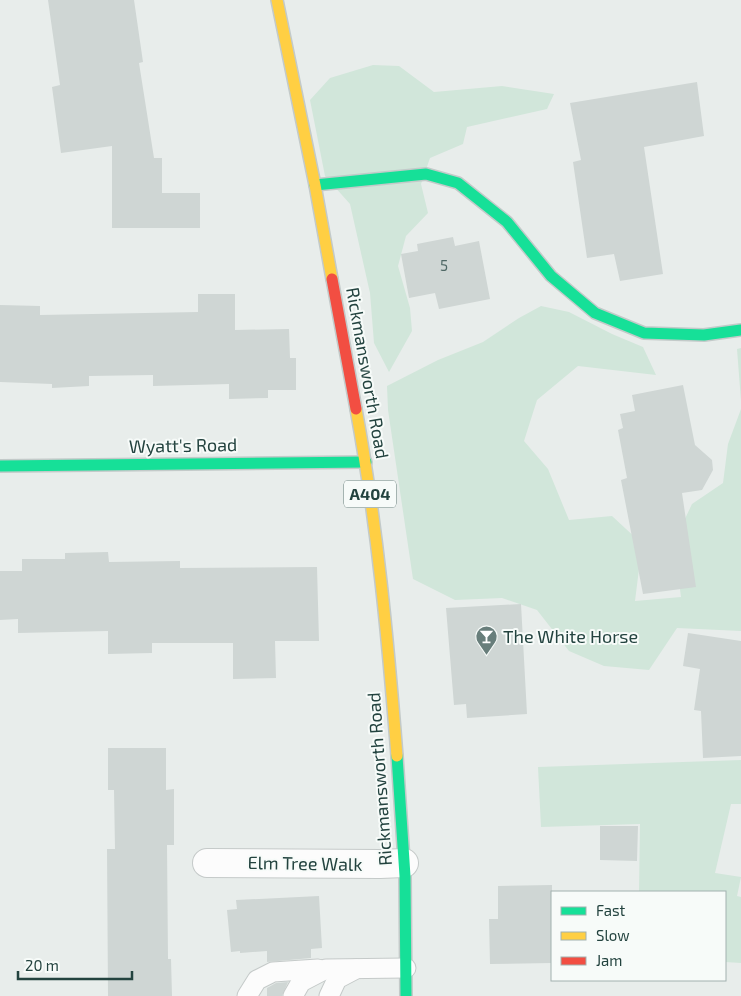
<svg xmlns="http://www.w3.org/2000/svg" width="741" height="996" font-family="'Exo 2',sans-serif">
<rect width="100%" height="100%" fill="#e8edeb"/>
<!-- green -->
<g fill="#d1e6da">
<path d="M373,65L399,66L434,92L502,86L554,94L547,109L467,127L463,144L430,158L421,184L428,213L406,236L398,266L410,308L412,331L389,372L374,343L370,293L350,204L325,176L310,100L330,78Z"/>
<path d="M541,306L569,312L612,334L643,347L656,375L578,366L537,400L524,441L548,469L569,520L612,516L639,541L640,561L635,601L681,597L674,542L692,504L723,483L728,444L741,409V631L677,628L649,670L604,666L569,651L537,610L502,598L455,600L413,579L388,410L387,386L438,360L483,342L519,318Z"/>
<path d="M741,348V401L737,349Z"/>
<path d="M741,760V804H731L715,873L741,877L737,896L741,897V963L725,962V892H639L640,824L541,827L538,767Z"/>
</g>
<!-- building -->
<g fill="#cfd6d4">
<path d="M48,0H134L143,62L139,63L154,158H162V193H200V228H112V146L61,153L52,87L60,85Z"/>
<path d="M697,82L704,136L644,147L663,274L620,281L614,254L587,258L573,162L581,160L570,103Z"/>
<path d="M453,237L455,246L479,241L490,299L439,309L435,293L409,298L401,254L418,251L417,244Z"/>
<path d="M198,294H235V330L289,329L290,358H296V390H268V398L229,399V384L153,386V375L89,376V386L52,388V384L0,382V305L40,306V315L198,312Z"/>
<path d="M683,385L695,445L712,460L713,470L702,490L682,493L696,587L643,594L621,480L627,478L618,430L623,428L620,414L635,411L632,395Z"/>
<path d="M108,552L109,562L180,561V568L317,567L319,641H275L276,678L233,679V643H152V653L108,654V631L18,633V619L0,620V571H22V559H65V553Z"/>
<path d="M521,604L527,714L467,718L466,704L454,705L446,608Z"/>
<path d="M688,633L741,641V756L703,758L701,711L694,710L700,669L683,666Z"/>
<path d="M108,748H166V790L174,789V845H167L168,959H171L172,996H108L107,849H115L114,790H108Z"/>
<path d="M600,826H638L637,861L600,860Z"/>
<path d="M552,885V963L490,964L489,919H498V886Z"/>
<path d="M319,896L322,948L311,949V958L267,962V951L240,953V951L231,952L227,910L237,909L236,900Z"/>
<path d="M288,982L282,996H267V988L276,983Z"/>
</g>
<g fill="none" stroke-linecap="round" stroke-linejoin="round">
<defs>
<g id="lane">
<path d="M247,996L257,980L273,972L318,969"/>
<path d="M293,996L301,982L326,969L406,968"/>
<path d="M329,996L337,979L356,969"/>
</g>
<path id="street" d="M207,863L380,864L404,863"/>
<g id="fast">
<path d="M315,185L426,174L458,183L507,222L551,276L595,313L644,333L704,335L741,330"/>
<path d="M0,466L366,462"/>
<path d="M397,756L405,876L406,996"/>
</g>
<g id="slow">
<path d="M277,0L315,185L332,279"/>
<path d="M356,409C377,523 388,640 397,756"/>
</g>
<path id="jam" d="M332,279L356,409"/>
</defs>
<!-- lane casing -->
<use href="#lane" stroke="#c5cac9" stroke-width="21"/>
<!-- street casing -->
<use href="#street" stroke="#c5cac9" stroke-width="30"/>
<!-- fast casing -->
<use href="#fast" stroke="#c3cac9" stroke-width="14"/>
<!-- slow casing -->
<use href="#slow" stroke="#c3cac9" stroke-width="14"/>
<!-- jam casing -->
<use href="#jam" stroke="#c3cac9" stroke-width="14"/>
<!-- lane -->
<use href="#lane" stroke="#fcfcfc" stroke-width="19"/>
<!-- street -->
<use href="#street" stroke="#fcfcfc" stroke-width="28"/>
<!-- fast -->
<use href="#fast" stroke="#16e098" stroke-width="11"/>
<!-- slow -->
<use href="#slow" stroke="#ffcf43" stroke-width="11"/>
<!-- jam -->
<use href="#jam" stroke="#f24e42" stroke-width="11"/>
</g>
<!-- icons -->
<defs>
<symbol id="bar-pin" viewBox="-11 -11 22 30"><path d="M0 17L-7.5 6A9.5 9.5 0 1 1 7.5 6Z" fill="#687e7b" stroke="#f7fbf9"/><path d="M-6-5H6L.8 .8V4.5H3.5V6h-7V4.5H-.8V.8Z" fill="#fff"/></symbol>
</defs>
<g fill-rule="evenodd">
<use href="#bar-pin" x="474" y="624" width="25" height="34"/>
</g>
<g text-anchor="middle" stroke-width="4" stroke-linejoin="round" paint-order="stroke">
<!-- number labels -->
<g font-size="15" fill="#4f6865">
<text x="444" y="271">5</text>
</g>
<!-- shield labels -->
<rect fill="#f7fbf9" stroke="#637a77" stroke-width="1" x="344" y="480.5" width="52" height="27" rx="4"/>
<g font-size="16" font-weight="bold" fill="#23433f">
<text x="370" y="500">A404</text>
</g>
<!-- street labels -->
<g font-size="18" fill="#23433f" stroke="#f7fbf9">
<text transform="translate(367 373) rotate(80)" y="6">Rickmansworth Road</text>
<text transform="translate(183 446) rotate(-1)" y="6">Wyatt's Road</text>
<text transform="translate(380 779) rotate(-94)" y="6">Rickmansworth Road</text>
<text transform="translate(305 864) rotate(1)" y="6">Elm Tree Walk</text>
</g>
<!-- poi labels -->
<g font-size="18" fill="#23433f" stroke="#f7fbf9" text-anchor="start">
<text x="503" y="643">The White Horse</text>
</g>
</g>
<!-- legend -->
<rect x="551" y="891" width="175" height="90" fill="#f7fbf9" stroke="#a2b1af"/>
<rect x="561" y="907" width="25" height="8" fill="#16e098" stroke="#a2b1af"/>
<text x="596" y="916" font-size="15" fill="#23433f">Fast</text>
<rect x="561" y="932" width="25" height="8" fill="#ffcf43" stroke="#a2b1af"/>
<text x="596" y="941" font-size="15" fill="#23433f">Slow</text>
<rect x="561" y="957" width="25" height="8" fill="#f24e42" stroke="#a2b1af"/>
<text x="596" y="966" font-size="15" fill="#23433f">Jam</text>
<!-- scale -->
<path d="M18 971v8h114v-8" fill="none" stroke="#23433f" stroke-width="2.5"/>
<text x="25" y="971" font-size="15" fill="#23433f" stroke="#f7fbf9" stroke-width="4" paint-order="stroke">20 m</text>
</svg>
